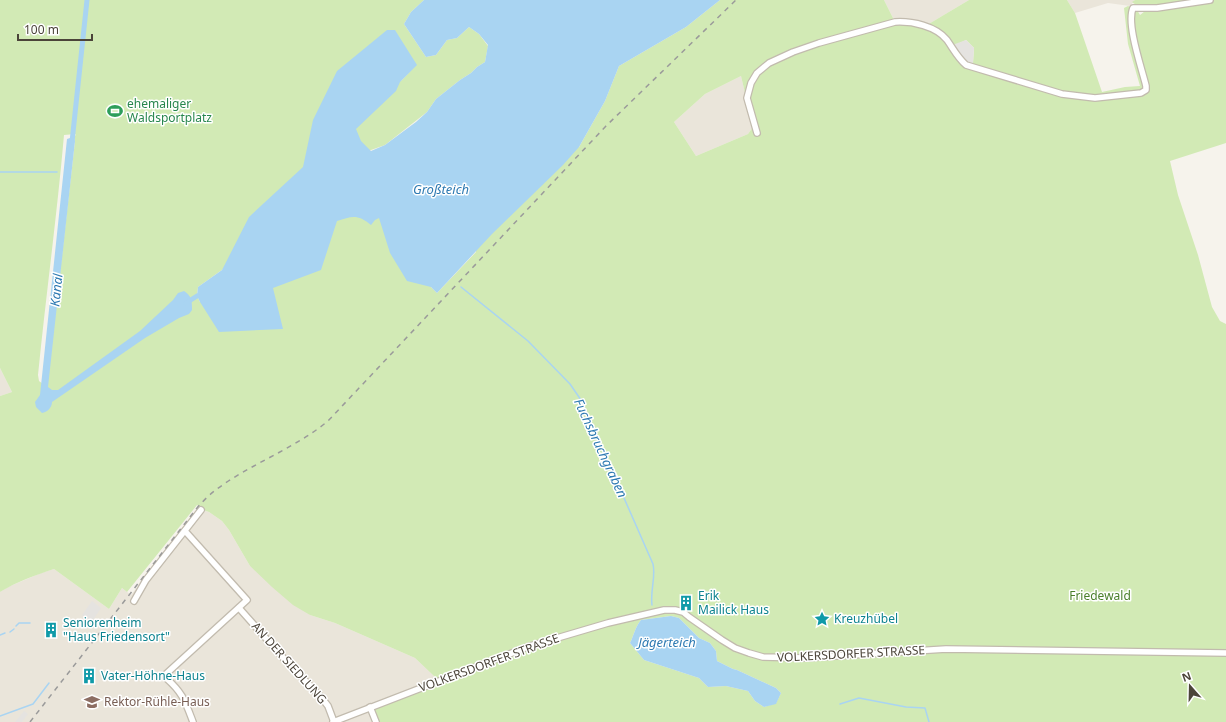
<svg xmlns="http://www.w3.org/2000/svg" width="1226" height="722" font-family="'Noto Sans',sans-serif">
<rect width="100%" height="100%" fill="#f6f3ec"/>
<!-- residential -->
<g fill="#eae5da">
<path d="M884,0H969L927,25L894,20Z"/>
<path d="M1067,0H1135L1130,6L1108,3L1075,13Z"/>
<path d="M741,76L753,127L748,134L696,156L674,122L705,94Z"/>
<path d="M0,368L12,392L0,396Z"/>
<path d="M200,509L209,512L222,521L229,530L250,566L310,615L335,623L415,658L435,677L438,682L437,685L415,693L377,722H0V592L8,587L41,573L54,569L109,609L122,588L131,595Z"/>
</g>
<!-- green -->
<path fill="#d2eab5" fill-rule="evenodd" d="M0,0H424L411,12L404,24L426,57L436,55L447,40L457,38L469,27L479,34L488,46L485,62L477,67L471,73L460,80L436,99L427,112L385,145L340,161L333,191L198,287L197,296L200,302L202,298L274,251L299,246L343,205L363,209L380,201L389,181L405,167L434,154L442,161L421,179L418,196L441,211L431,256L445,278L431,287L437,293L476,252L470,216L535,160L560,149L579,147L605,101L619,66L686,27L720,0H884L895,22L898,25H913L940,34L945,40L958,61L970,68V65L973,63L974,48L966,40L954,46L942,32L927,25L969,0H1067L1075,13L1102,92L1125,87L1140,86L1128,44L1124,8L1128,6L1137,10L1140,15L1149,8L1168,6L1167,4C1157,6 1141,10 1132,2L1135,0H1226V143L1170,161L1178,195L1198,255L1212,307L1220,321L1226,324V722H377L371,709L437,685L444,682L442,680L438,682L435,677L415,658L335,623L310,615L293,605L272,587L250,566L229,530L222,521L209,512L200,509L201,508L197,505L127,592L122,588L109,609L54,569C36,575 16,582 0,592V396L12,392L0,368ZM395,31L410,56L391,59L375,65L360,78L356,72L392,52ZM410,56L416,65L401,81ZM741,76L753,127L748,134L696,156L674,122L705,94ZM75,134L76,135L73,137L75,141L47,387L39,381L38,375C46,295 57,215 64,135ZM671,616L679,618L699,638L710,643L716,651L717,661L733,669L737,670L776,688L781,693L776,703L764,707L755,701L748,691L726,686L708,687L699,678L644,660L630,643C634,635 635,627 641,620Z"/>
<!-- parking -->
<g fill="#e5e3e0">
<path d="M966,40L974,48L973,63L970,65L962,60L952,47L955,44Z"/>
<path d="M92,601L101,608L91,623L82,615Z"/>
<path d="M24,711L28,714L22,722H15Z"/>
</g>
<!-- water -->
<g fill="#a9d4f2">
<path d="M424,0H720L686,27L619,66L605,101L579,147L563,165L492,234L437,293L431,287L407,281L390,253L379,218L375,220L371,225C358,214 352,216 337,221L321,270L273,288L283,329L219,332L200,302L197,296L198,287L222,270L249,217L303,167L313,120L337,71L387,30H395L417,65L400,82L396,91L356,129L361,141L371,151L385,145L416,122L427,112L436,99L460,80L471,73L477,67L485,62L488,45L479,34L469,27L457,38L447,40L436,55L426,57L404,24L411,12Z"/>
<path d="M73,137L75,141L48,387L52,390H58L140,331L173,300L178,293L184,291C192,296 192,302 192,310L189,314L179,318L145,338L52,402C52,408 47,412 42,413L36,407L35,402L40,395L67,139Z"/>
<path d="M671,616L679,618L699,638L710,643L716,651L717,661L733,669L737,670L776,688L781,693L776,704L764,707L755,701L748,691L726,686L708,687L699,678L644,660L630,643C634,635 635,627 641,620Z"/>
</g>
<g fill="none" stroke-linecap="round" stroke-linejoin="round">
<!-- stream -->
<g stroke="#a9d4f2" stroke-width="1.5">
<path d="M0,172H57"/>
<path d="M461,287L528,341L570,384L581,400L653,564C656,577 650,591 652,605"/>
<path d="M16,626L19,623H30"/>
<path d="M10,632L14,629"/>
<path d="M0,635L5,633"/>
<path d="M840,704L859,698L906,707L925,708L929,722"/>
<path d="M0,716L33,704L49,683"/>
</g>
<!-- canal -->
<g stroke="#a9d4f2" stroke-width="5">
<path d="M72,142L87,0"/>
<path d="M186,303L197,296"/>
</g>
<defs>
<g id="street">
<path d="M757,133L747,98L751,83L757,73L769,63L793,52L819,43L895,22C912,21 936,26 947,40C954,50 957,57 966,65L1062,94L1095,98L1141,93L1146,90V86C1142,69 1126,24 1133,8H1157L1210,0"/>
<path d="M185,531L247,600L166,674V678C183,693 185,701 193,722"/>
<path d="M134,601L146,580L201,510"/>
<path d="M239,608L287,662L321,697L328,706L334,722"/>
<path d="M370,707L376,722"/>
<path d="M333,722L530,646L608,623L664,610H675L683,612L689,617L722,640L735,648L749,653L763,657L804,658L946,649L1226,653"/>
</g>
</defs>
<!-- street casing -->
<use href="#street" stroke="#c2bbae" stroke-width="8"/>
<!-- street -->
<use href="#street" stroke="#fff" stroke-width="5.5"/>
<!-- rail -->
<path stroke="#9a9a9a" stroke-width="1.5" stroke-dasharray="5 5" stroke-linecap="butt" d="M30,722L197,508C203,501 210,494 217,489C252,463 294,449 328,421L606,126L736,0"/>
</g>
<!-- icons -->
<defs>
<symbol id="stadium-bare" viewBox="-9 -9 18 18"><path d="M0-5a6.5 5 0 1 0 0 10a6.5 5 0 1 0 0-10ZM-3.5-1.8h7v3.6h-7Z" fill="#2e9e5b" stroke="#fff" stroke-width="2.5" paint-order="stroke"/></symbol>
<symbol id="building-bare" viewBox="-9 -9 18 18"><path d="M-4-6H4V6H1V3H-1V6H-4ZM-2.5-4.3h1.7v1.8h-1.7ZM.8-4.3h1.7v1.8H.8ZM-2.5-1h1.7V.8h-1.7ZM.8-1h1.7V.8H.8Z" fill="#0f9aa8" stroke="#fff" stroke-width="2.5" paint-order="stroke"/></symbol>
<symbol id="sight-bare" viewBox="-9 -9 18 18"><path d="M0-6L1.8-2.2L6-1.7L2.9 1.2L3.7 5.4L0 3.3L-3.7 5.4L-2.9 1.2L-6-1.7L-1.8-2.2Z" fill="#0f9aa8" stroke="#fff" stroke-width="2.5" paint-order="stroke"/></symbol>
<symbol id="school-bare" viewBox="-9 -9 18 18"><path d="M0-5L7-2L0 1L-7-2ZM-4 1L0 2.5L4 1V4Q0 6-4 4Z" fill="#8d6e63" stroke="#fff" stroke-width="2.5" paint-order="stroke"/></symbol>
</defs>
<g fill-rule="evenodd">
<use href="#stadium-bare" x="104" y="100" width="22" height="22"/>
<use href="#building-bare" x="675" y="592" width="22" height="22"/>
<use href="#sight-bare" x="811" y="608" width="22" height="22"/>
<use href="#building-bare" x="40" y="619" width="22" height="22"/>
<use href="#building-bare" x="78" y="665" width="22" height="22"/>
<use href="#school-bare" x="81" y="691" width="22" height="22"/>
</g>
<g text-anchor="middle" stroke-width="3" stroke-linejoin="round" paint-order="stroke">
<!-- leisure labels -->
<g font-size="12" fill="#27864d" stroke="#fff" text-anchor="start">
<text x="127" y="108">ehemaliger<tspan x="127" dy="14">Waldsportplatz</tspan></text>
</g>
<!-- culture labels -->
<g font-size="12" fill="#0d838f" stroke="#fff" text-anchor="start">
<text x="698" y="600">Erik<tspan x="698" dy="14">Mailick Haus</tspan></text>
<text x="834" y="623">Kreuzhübel</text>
<text x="63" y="627">Seniorenheim<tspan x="63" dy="14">"Haus Friedensort"</tspan></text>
<text x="101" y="680">Vater-Höhne-Haus</text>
</g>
<!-- park labels -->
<g font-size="12" fill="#4a7f2a" stroke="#fff">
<text x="1100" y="600">Friedewald</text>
</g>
<!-- street labels -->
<g font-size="12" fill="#4b4439" stroke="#fff">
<text transform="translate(851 654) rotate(-3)" y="4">VOLKERSDORFER STRASSE</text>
<text transform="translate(289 663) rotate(48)" y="4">AN DER SIEDLUNG</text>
<text transform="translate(489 663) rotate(-20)" y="4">VOLKERSDORFER STRASSE</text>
</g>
<!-- education labels -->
<g font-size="12" fill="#785e54" stroke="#fff" text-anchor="start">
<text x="104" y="706">Rektor-Rühle-Haus</text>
</g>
<!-- water labels -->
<g font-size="13" font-style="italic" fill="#2e7ab2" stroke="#fff">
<text x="441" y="194">Großteich</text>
<text transform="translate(56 290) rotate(-84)" y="5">Kanal</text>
<text transform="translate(601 448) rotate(65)" y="5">Fuchsbruchgraben</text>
<text x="667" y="647">Jägerteich</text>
</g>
</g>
<!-- north arrow -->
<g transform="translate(1190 686) rotate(340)" stroke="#ffffff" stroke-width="3" paint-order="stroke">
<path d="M0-3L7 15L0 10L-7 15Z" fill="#4b4439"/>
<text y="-6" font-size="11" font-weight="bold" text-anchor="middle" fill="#4b4439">N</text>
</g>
<!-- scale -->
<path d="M18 34v6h74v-6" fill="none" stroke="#4b4439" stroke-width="2"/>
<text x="24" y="34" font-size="12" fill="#4b4439" stroke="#ffffff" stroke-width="3" paint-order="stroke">100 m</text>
</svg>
